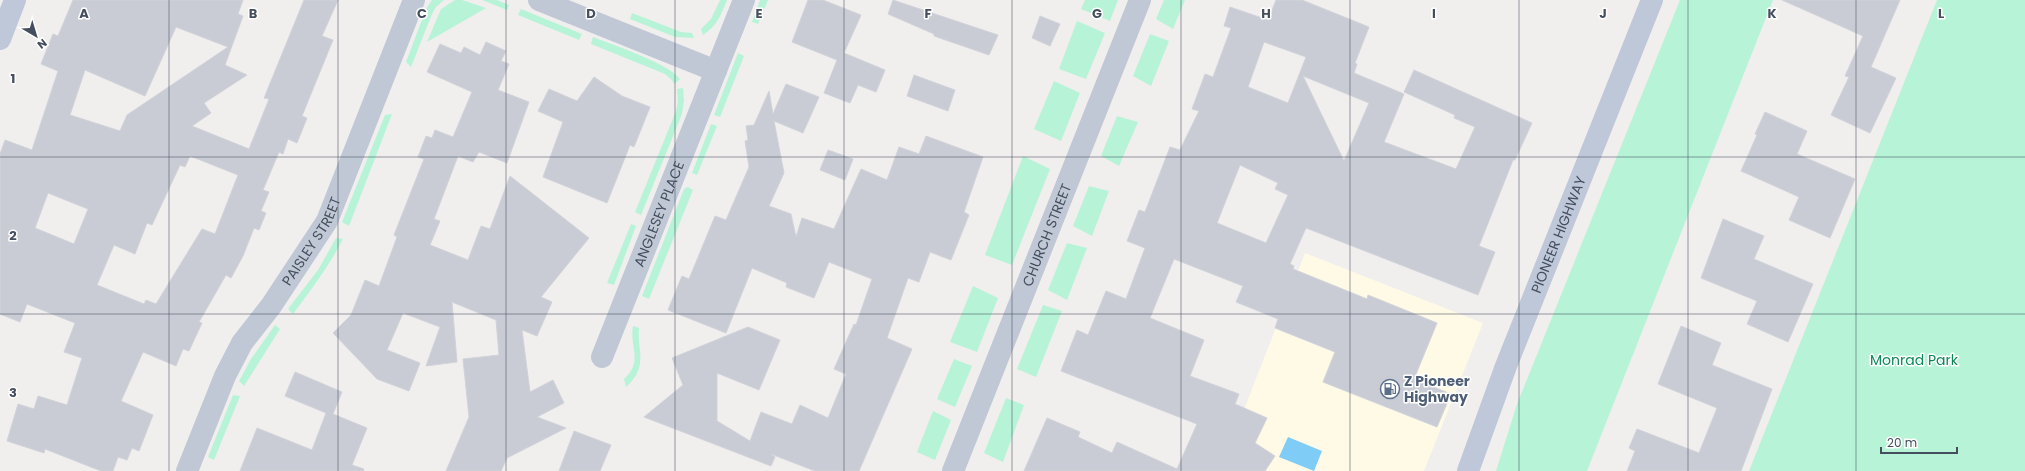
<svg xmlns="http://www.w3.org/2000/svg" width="2025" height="471" font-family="Poppins,sans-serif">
<rect width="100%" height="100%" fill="#f1eeee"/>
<!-- commercial -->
<path fill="#fefae5" d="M1305,253L1483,323L1424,471H1220Z"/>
<!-- green -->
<g fill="#b7f4d7">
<path d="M432,0H444L436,7L432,14L411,67L406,62L426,9Z"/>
<path d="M455,0H462L486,8L427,42L441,9Z"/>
<path d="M482,0H497L509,5L507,10Z"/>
<path d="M720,0H727C721,15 717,26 703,35L701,29L711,19Z"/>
<path d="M760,0H768L758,24L752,22Z"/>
<path d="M1085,0H1118L1110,21L1081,9Z"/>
<path d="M1164,0H1185L1173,29L1156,19Z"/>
<path d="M1680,0H1773L1587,471H1496L1517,404Z"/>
<path d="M1937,0H2025V471H1749Z"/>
<path d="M521,9L582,34L579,40L518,15Z"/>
<path d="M632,13L681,32L692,33L694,38L675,37L630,19Z"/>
<path d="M1077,21L1105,33L1086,79L1059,69Z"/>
<path d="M1150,34L1169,41L1151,86L1133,76Z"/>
<path d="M593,37C613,45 670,64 680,79L674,84L672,80L665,74L591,44Z"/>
<path d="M738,53L744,56L720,117L714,115Z"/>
<path d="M1054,81L1080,93L1061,141L1034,129Z"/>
<path d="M683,88L684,100L682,114L641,215L635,212L676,111L678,102L677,89Z"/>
<path d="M392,114L349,226L342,222L385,115Z"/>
<path d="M1117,116L1138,122L1119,166L1101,156Z"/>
<path d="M711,124L717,126L697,175L692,173Z"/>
<path d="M1023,156L1050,169L1012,265L985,255Z"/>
<path d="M1089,186L1109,191L1092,236L1073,226Z"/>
<path d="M688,187L693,190L649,299L642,296L684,189Z"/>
<path d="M631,224L636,226L614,285L607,283Z"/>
<path d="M336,238L343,239C329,266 311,290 293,314L288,309L318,270Z"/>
<path d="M1067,243L1087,248L1067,300L1048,290Z"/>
<path d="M973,286L998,298L977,352L950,342Z"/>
<path d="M1043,305L1062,311L1036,377L1017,369Z"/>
<path d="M275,325L280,329L244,386L239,381L251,359Z"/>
<path d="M633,326L639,328C637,353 649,366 626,387L624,379C644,361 629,347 633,326Z"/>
<path d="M954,359L972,366L955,407L937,399Z"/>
<path d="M233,395L240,396L214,460L208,457Z"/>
<path d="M1006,398L1024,405L1003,462L984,453Z"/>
<path d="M933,411L951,420L935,460L917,452Z"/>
</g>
<!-- water -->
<path fill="#7fcdf6" d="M1288,437L1322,451L1314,471L1279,457Z"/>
<!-- building -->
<g fill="#c9ccd4" stroke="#d1d3da" fill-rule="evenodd">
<path d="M73,0H243L238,14L243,16L225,65L247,75L204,103L211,113L192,126L249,149L269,99L264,98L304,0H338L322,36L333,40L302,116L307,118L297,143L288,139L283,154L279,152L263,190L269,192L261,211L266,213L259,230L254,228L243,256L231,278L226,275L199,322L202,323L189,351L183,349L176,366L143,352L121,401L153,415L139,451L132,448L127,460L118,457L113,471H101L45,449L44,453L7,441L18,404L34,409L38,396L67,405L82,358L64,352L75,323L27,304L20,322L0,314V154L5,140L32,150L58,71L41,64L53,34L58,36ZM176,27L228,47L127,115L120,131L70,115L85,70L145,96ZM190,156L238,175L215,234L202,229L156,304L146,300L144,304L97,285L114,245L135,254L147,223L152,225L180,165L185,167ZM48,193L88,209L74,244L35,228Z"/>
<path d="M808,0H823L861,15L844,53L885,70L876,92L858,85L850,103L824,93L837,60L792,42Z"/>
<path d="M893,0L998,35L989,55L934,36V34L888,14Z"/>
<path d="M1276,0H1302L1369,27L1355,63L1357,64L1354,73L1404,94L1384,142L1456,169L1475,127L1454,118L1455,115L1404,92L1414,70L1532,123L1515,160H1513L1479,246L1495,252L1478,295L1306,228L1290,264L1294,266L1293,269L1367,299L1368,295L1437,323L1414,379L1451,394L1437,427L1323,382L1335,352L1275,328L1278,319L1236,302L1243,286L1174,259L1150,318L1204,340L1190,376L1239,394L1235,404L1267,418L1255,443L1275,456L1265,471H1024L1047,418L1080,432L1078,437L1112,453L1117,442L1177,469L1197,424L1061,371L1077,330L1088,335L1106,291L1126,299L1145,248L1127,241L1139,210L1145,212L1170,147L1180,150L1199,111L1192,109L1205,74L1213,77L1231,28L1224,26L1230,7L1268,20ZM1264,42L1306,57L1288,103L1248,87ZM1303,76L1369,103L1344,161ZM1240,165L1278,183L1275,189L1288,195L1266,243L1217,223Z"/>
<path d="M1782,0H1900L1871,67L1896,78L1870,133L1831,115L1849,77L1845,76L1863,36Z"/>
<path d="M1040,16L1060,24L1050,46L1032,38Z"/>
<path d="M486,42L506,51L501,61L509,64L498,90L529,102L507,163L479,152L473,162L458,156L434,219L440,221L430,245L468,260L481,226L490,229L510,176L589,238L541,297L552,302L537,336L522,330L530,392L553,380L564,403L537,417L566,428L507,458L501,471H446L469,417L463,359L499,355L496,320L452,302L457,362L426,366L440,327L403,313L387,350L420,363L409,391L377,379L333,333L351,315L365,280L379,286L397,237L394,235L424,159L418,157L426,136L432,138L435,130L453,137L472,92L427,72L440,44L461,53L464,47L480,55Z"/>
<path d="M914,75L955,90L948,111L907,96Z"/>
<path d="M594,77L622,96L650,107L634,147L630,145L607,203L543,177L563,122L538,111L549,89L577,101Z"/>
<path d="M786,84L819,97L803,133L774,121L784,173L769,206L791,214L796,237L802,218L834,229L861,169L887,180L899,147L919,154L926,136L983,157L964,212L969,215L951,260L930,252L919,282L908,278L887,338L912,349L859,471H815L771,454L775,457L771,466L644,417L683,385L672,358L748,327L780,340L759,390L717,373V421L750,441L761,412L792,424L800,405L828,418L846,374L834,369L854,324L856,325L872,279L829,262L814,298L786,287L787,283L752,268L726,333L668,310L682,276L689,279L715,216L726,220L749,167L745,141L748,140L746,126L754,125L769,91L773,114Z"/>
<path d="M1765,112L1807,131L1797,154L1855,179L1830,238L1789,220L1799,197L1741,171L1757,135L1755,134Z"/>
<path d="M828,150L853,159L845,180L820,170Z"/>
<path d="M1723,219L1764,236L1754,259L1813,284L1788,342L1747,324L1757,301L1701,278Z"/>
<path d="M1681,326L1721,343L1712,365L1772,389L1741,471H1627L1635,451L1629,448L1637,429L1699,453L1717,408L1658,384Z"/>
<path d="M295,372L342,392L333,414L367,428L352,465L364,469L363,471H240L257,428L312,450L326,413L285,396Z"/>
<path d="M574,431L611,445L600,471H559Z"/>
</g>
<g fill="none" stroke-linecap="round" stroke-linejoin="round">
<!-- street -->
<g stroke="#c0c8d5" stroke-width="22">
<path d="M539,0L716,71"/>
<path id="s1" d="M602,357L744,0"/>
<path id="s2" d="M187,471L225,376L242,343L271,306L327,221L414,0"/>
<path id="s3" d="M953,471L1140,0"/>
</g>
<!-- secondary -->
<g stroke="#bec8d9" stroke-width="22">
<path d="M0,39L15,0"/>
<path id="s4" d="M1468,471L1506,366L1652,0"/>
</g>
</g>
<!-- grid -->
<path fill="none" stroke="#444e5e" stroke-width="1" stroke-opacity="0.55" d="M169,0V471M338,0V471M506,0V471M675,0V471M844,0V471M1012,0V471M1181,0V471M1350,0V471M1519,0V471M1688,0V471M1856,0V471M0,157H2025M0,314H2025"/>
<!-- icons -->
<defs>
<symbol id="fuel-ring" viewBox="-11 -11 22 22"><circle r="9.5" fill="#fff" stroke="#5c6f8a" stroke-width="1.5"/><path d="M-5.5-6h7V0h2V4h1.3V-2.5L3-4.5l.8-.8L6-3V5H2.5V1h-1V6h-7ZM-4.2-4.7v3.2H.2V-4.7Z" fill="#5c6f8a"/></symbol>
</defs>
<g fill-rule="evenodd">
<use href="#fuel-ring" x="1379" y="378" width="22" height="22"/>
</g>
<g text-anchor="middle" stroke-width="3" stroke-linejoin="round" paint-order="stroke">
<!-- street labels -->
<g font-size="14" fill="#444e5e" stroke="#fff">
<text dy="5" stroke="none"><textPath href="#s1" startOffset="154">ANGLESEY PLACE</textPath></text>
<text dy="5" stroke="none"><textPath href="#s3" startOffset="254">CHURCH STREET</textPath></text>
<text dy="5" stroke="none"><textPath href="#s4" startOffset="253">PIONEER HIGHWAY</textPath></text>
<text dy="5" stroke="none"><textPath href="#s2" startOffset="263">PAISLEY STREET</textPath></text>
</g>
<!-- park labels -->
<g font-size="14" fill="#0c875a" stroke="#fff">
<text x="1914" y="365">Monrad Park</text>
</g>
<!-- service labels -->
<g font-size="14" font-weight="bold" fill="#4e5e75" stroke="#fff" text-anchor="start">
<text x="1404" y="386">Z Pioneer<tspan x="1404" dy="16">Highway</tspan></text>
</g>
</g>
<g font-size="13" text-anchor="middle" font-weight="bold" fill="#444e5e" stroke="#fff" stroke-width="3" stroke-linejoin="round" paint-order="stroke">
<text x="84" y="18">A</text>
<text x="253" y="18">B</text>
<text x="422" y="18">C</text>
<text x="591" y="18">D</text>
<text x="759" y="18">E</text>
<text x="928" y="18">F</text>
<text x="1097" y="18">G</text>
<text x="1266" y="18">H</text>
<text x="1434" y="18">I</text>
<text x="1603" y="18">J</text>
<text x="1772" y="18">K</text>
<text x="1941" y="18">L</text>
<text x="13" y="83">1</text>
<text x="13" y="240">2</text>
<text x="13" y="397">3</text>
</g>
<!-- north arrow -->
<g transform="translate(36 36) rotate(142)" stroke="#ffffff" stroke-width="3" paint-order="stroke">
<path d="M0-3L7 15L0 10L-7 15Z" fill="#444e5e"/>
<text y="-6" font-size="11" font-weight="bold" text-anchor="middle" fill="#444e5e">N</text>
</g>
<!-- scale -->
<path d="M1881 447v6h76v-6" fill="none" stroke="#444e5e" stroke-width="2"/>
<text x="1887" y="447" font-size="12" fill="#444e5e" stroke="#ffffff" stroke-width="3" paint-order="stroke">20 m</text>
</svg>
